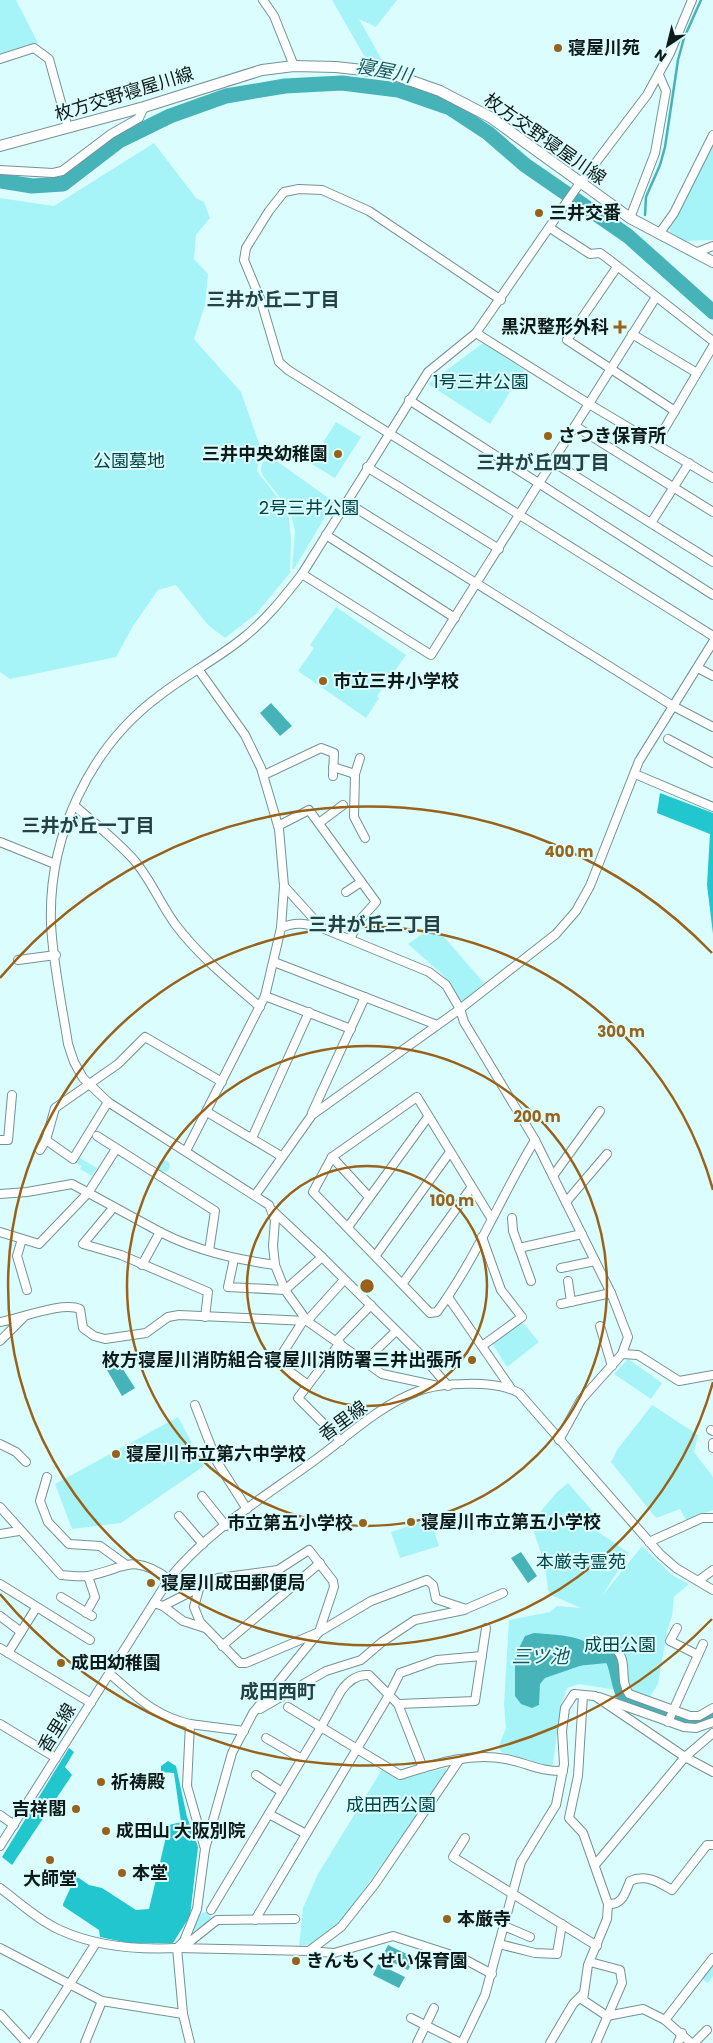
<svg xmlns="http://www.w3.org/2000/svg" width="713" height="2043" font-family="Poppins,'Noto Sans JP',sans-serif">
<rect width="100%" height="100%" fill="#dcfdfe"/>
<!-- green -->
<g fill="#a7f4f8">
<path d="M0,0H16L38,43L0,55Z"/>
<path d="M332,0H397L376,27L359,19L383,62L366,59Z"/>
<path d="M154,143L196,198L204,202L210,218L196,235L194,259L208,274L205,305L194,339L241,392L261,449L257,471L288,511L291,538L290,573L256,614L225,638L208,625L176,585L158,590L133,626L116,657L10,679L0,672V198L54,206Z"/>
<path d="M713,143V240L685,241L670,232L669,228L683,205Z"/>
<path d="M483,343L524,370L490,424L428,384Z"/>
<path d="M336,422L361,437L335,478L310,463Z"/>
<path d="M267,460L278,462L334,502L294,569H292L295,531L290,510L263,476L261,470L262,463Z"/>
<path d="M336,607L406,655L377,696L379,698L366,718L298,671L314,648L310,645Z"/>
<path d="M428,930L444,937L484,983L462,1002L443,975L408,944Z"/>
<path d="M78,1157L97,1168L92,1176L80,1169L82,1166L75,1162Z"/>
<circle cx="164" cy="1166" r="6"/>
<path d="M519,1323L524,1324L539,1342L507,1367L492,1343Z"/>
<path d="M628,1359L662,1383L651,1399L614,1374Z"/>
<path d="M652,1405L698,1435L694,1452L713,1477V1510L686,1520L680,1509L656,1518L611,1462L617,1450Z"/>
<path d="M178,1417L204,1466L121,1523L72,1529L55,1484Z"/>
<path d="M568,1483L596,1515L594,1529L629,1553L602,1596L642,1546L672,1575L689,1584L674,1597L672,1616L667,1631L658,1684L649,1698L635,1693L579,1684L567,1688L561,1705L552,1770L541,1768L530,1760L501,1752L499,1746L506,1728L504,1704L509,1620L550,1612L557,1606L581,1608L551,1595L548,1590L545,1565L531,1523L557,1492Z"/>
<path d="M430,1519L439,1546L400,1558L391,1532Z"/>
<path d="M383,1768L400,1779L446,1768V1775L340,1923L313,1944L299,1946L303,1908L318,1874Z"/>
<path d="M206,1912L211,1916L210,1921L194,1931L193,1929L201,1913Z"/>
<path d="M713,1961V1976L708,1983L701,1978Z"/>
</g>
<!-- forest -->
<g fill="#22c6ce">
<path d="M660,793L713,813V934L707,885L710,834L657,813Z"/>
<path d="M69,1748L74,1752L65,1767L72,1775L12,1865L2,1857Z"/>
<path d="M168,1761L176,1766L187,1817L198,1847L190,1916L173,1943H128L100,1937L99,1930L63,1906V1904L76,1876L89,1885L102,1888L136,1910L149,1909L165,1841V1826L181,1822L174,1773L161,1772V1766Z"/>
</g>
<!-- water -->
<g fill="#46b3b9">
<path d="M271,703L292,726L280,736L260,713Z"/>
<path d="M119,1363L135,1388L122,1396L107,1370Z"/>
<path d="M521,1552L537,1576L528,1583L511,1558Z"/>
<path d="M534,1633C559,1635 578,1635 600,1649V1659L545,1678L540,1684L539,1705L532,1708L521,1704L515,1696V1656L525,1636Z"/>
<path d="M388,1945L415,1958L408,1970L382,1957Z"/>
<path d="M378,1964L405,1977L399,1988L373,1975Z"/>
</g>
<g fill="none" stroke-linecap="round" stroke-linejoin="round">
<!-- stream -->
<path stroke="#46b3b9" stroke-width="2.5" d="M645,215L646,197L660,165L665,147L678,60L684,38L701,0"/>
<!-- river -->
<g stroke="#46b3b9" stroke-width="15">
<path d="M0,181L32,186L63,184L119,141L170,116L226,96L285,86L342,83L398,90L450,108L488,133L525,165L628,236L713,312"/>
<path d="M581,1658L611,1655C619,1669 617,1684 625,1698L688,1720L700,1721L713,1715"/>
</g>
<defs>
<g id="minor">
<path d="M263,0L274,16L294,66"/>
<path d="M0,59L34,48L49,59L68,128"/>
<path d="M0,170L53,173L62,171L111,134L139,118L144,107"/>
<path d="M630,218L655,153L666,91L659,75"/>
<path d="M550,228L590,254L600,253L607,258L713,341"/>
<path d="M659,234L674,213L713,135"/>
<path d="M695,253L713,246"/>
<path d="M617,267L567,340L675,411"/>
<path d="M501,300L369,211L322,190L299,189L284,192L269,211L246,248L244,260L261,301L279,362L288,370L713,636"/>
<path d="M476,333L589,404L713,478"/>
<path d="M632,334L697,373"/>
<path d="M409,400L713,595"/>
<path d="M575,426L713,512"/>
<path d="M656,443L713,346"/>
<path d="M553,462L713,562"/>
<path d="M367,467L499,549"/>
<path d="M346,502L673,706L713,727"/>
<path d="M651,523L689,463"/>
<path d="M326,535L455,618"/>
<path d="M302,574L431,655L656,297"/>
<path d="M698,668L713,676"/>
<path d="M668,739L713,763"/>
<path d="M360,758L355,774L354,817L365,838"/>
<path d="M333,767L355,774"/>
<path d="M635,774L713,807"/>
<path d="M264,775L321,748L334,753L333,776"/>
<path d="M75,806C94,823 116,840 134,860C151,880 160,903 175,924C199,956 230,981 260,1007"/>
<path d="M319,823L343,805"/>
<path d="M278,826L309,810L376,902L359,921L350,939"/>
<path d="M0,842L55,864"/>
<path d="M284,886L322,928L429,972L446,985L460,1009L464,1022L535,1140L611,1293L628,1337L622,1354L581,1400L559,1440"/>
<path d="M346,892L361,882"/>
<path d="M281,928C296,921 306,924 322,928"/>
<path d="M18,960L56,955"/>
<path d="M274,962L437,1025"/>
<path d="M265,996L351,1029"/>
<path d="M207,1112L281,1156"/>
<path d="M312,1113L365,997"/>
<path d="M97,1136L215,1211L209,1251"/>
<path d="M252,1138L309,1012"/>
<path d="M0,1140H8L12,1095"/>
<path d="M46,1140L73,1159L108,1102"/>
<path d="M40,1150L46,1140L55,1108L118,1064L145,1037L222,1082"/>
<path d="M186,1151L265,996L281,928L284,886L279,829L261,768L245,735L198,669"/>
<path d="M332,1157L369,1197"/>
<path d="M553,1176L600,1111"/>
<path d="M0,1194L27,1192L72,1184L160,1232L142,1265"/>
<path d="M256,1194L312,1115L460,1009L556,934L576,911L590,886L639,761L713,642"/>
<path d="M566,1202L607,1154"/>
<path d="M113,1208L83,1244L121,1255L208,1292L205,1317"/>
<path d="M273,1211L322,1257L425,1359L448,1386"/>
<path d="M491,1218L417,1097L332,1157L313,1192L430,1313L437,1312C476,1259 501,1196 535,1140"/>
<path d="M512,1218L513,1231L531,1281"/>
<path d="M348,1227L428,1117"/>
<path d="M0,1232L39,1244L88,1193L116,1149"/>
<path d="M160,1232C197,1251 235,1259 275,1265"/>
<path d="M482,1237L501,1290L522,1317L482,1346"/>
<path d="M22,1239L17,1256L27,1290"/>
<path d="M519,1248L582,1234"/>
<path d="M376,1255L450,1152"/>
<path d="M234,1259L228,1287L285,1290L322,1257"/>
<path d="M561,1268L595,1261"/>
<path d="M568,1281L571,1302"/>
<path d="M403,1283L471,1188"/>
<path d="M448,1297L510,1387"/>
<path d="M561,1304L611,1293"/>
<path d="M303,1321L277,1362L308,1385"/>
<path d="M307,1321L344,1280"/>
<path d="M0,1322C19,1319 63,1301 80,1309L83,1328L94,1336L105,1339L146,1333L168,1317L179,1315L307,1321"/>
<path d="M600,1326L612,1366"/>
<path d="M0,1341L23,1318"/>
<path d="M336,1341L371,1305"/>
<path d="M340,1343L298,1398L341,1441"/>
<path d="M622,1354L638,1355L679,1381L713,1375"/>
<path d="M364,1362L396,1331"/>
<path d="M438,1386L382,1374L307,1321L285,1290L275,1265L273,1246L275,1220L269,1205L108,1102L83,1078L74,1062L68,1044C62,1005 53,964 51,924C48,837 89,748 159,696C186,675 217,659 243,638C266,620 284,597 302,574L428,372L476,333L575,190L647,95L670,53L692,0"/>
<path d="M195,1405L217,1462L247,1509"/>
<path d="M711,1430L713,1431"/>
<path d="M713,1443V1448"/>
<path d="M0,1444L16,1452L26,1462"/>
<path d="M47,1477L40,1501L48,1522L69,1544L100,1546L125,1564"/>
<path d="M202,1496L226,1526"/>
<path d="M0,1507L61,1575C70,1576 79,1577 88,1576C125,1569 131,1552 169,1579"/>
<path d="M179,1516L203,1544"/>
<path d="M0,1534L19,1531"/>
<path d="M649,1542L702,1518H713"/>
<path d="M698,1581L713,1570"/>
<path d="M0,1584L90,1640"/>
<path d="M199,1589L194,1607L200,1622L240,1663H246L319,1632L371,1601L427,1580L433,1585L436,1599L466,1609L503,1593"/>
<path d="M61,1597L92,1616"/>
<path d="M154,1603L163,1606L218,1578L278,1570L309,1550L333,1581L334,1587L319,1632L253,1713L232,1753L205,1849"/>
<path d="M163,1606L183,1621L205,1628"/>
<path d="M86,1613L95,1597L88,1576"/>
<path d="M0,1616L21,1632"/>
<path d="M677,1628L670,1641L698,1655"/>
<path d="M610,1644C632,1659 617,1677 629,1694L690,1716H699L713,1708"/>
<path d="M222,1646L320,1563"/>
<path d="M0,1648L91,1703"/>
<path d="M8,1653L36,1608"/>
<path d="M110,1674C137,1697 155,1716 190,1724L187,1786L205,1849L197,1909L184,1941L177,1948L309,1951L341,1927L375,1884L460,1759"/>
<path d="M583,1695L578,1776L569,1818L583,1833L608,1904L607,1919L588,1965L583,2000L607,2016L643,2009L665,2020"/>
<path d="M599,1697L684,1727L696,1728L713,1722"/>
<path d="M398,1704L475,1701L486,1628"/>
<path d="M288,1707L400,1775C435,1764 470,1752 506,1759C527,1763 541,1772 563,1771"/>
<path d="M260,1709L326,1671L361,1660L382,1642L415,1620L464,1610"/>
<path d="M668,1722L703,1644"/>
<path d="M0,1724L56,1758"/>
<path d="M190,1724L244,1731"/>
<path d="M266,1738L302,1759"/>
<path d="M256,1775L282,1792"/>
<path d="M269,1814L306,1834"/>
<path d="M0,1815L14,1825"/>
<path d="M465,1838L453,1857L597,1946"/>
<path d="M0,1846L169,1579C207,1531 266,1496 315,1460C347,1437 379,1406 416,1392C440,1382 497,1380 519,1393L660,1554L676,1568L713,1590"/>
<path d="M595,1865L685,1757L713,1733"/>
<path d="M0,1888C19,1902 38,1920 60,1930C97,1947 137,1950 177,1948L183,2014L190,2043"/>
<path d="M608,1904C623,1905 625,1893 630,1881C646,1874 659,1882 672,1890L707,1845H713"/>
<path d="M211,1910L321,1727L341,1691C348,1681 358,1674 369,1675L398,1704L423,1768"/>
<path d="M255,1920L389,1695L400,1673L437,1660L482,1656"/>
<path d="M504,1926L530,1937"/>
<path d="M499,1944L535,1953L557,1954L562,1924"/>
<path d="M0,1948L102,2001L183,2014"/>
<path d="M182,1948L217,1920L295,1919"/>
<path d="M309,1951L334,1953L393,1936L464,1959L492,1974"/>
<path d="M590,1962L620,1970L622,1983L596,2043"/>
<path d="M0,2014L27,2043"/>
<path d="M411,2018L461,2043"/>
<path d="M32,2043L96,1943"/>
<path d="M85,2043L102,2001"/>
<path d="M417,2043L434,2008"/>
<path d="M462,2043L485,1995L521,1862L556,1805L564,1764L562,1731L565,1708L574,1694L595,1696L685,1757L713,1772"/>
<path d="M550,2043L573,2004L583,1994"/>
<path d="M678,2043L682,2033"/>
<path d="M691,2043L665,2020L713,1958"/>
<path d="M694,2043L707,2030"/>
</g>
<path id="major" d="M0,146L144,107L262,70L294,66L336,67L389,73L440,91L490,117L630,218L713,262"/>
</defs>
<!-- minor casing -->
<use href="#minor" stroke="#749294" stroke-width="10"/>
<!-- major casing -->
<use href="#major" stroke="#749294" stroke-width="12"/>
<!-- minor -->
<use href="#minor" stroke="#fff" stroke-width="8"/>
<!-- major -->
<use href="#major" stroke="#fff" stroke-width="10"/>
</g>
<!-- distance rings -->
<g fill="none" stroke="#98621a" stroke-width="2.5">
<circle cx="367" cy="1286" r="120"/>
<circle cx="367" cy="1286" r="240"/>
<path d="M713 1382A359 359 0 1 1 713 1190"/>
<path d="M712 1619A479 479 0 0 1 0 1594M0 978A479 479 0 0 1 712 953"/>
</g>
<!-- markers -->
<g fill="#98621a" stroke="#dcfdfe" stroke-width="2">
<circle cx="558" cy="48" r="5"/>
<circle cx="539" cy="213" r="5"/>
<path d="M617.5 319.5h5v5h5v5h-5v5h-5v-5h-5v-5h5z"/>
<circle cx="548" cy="436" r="5"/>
<circle cx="338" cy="454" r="5"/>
<circle cx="323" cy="681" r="5"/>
<circle cx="472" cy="1360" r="5"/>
<circle cx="116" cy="1454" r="5"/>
<circle cx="411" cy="1522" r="5"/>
<circle cx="363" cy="1523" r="5"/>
<circle cx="151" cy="1583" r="5"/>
<circle cx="61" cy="1663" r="5"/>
<circle cx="101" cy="1782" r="5"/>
<circle cx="76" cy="1809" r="5"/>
<circle cx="106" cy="1831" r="5"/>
<circle cx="50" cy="1860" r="5"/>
<circle cx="122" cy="1873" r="5"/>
<circle cx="447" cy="1919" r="5"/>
<circle cx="296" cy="1961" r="5"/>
</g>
<g text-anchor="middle" stroke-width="4" stroke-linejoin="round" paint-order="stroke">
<!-- poi labels -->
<g font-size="18" font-weight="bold" fill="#0f1b1b" stroke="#dcfdfe" text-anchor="start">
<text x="568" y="54">寝屋川苑</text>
<text x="549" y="219">三井交番</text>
<text x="609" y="333" text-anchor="end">黒沢整形外科</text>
<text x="558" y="442">さつき保育所</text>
<text x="328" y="460" text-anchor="end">三井中央幼稚園</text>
<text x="333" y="687">市立三井小学校</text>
<text x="462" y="1366" text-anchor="end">枚方寝屋川消防組合寝屋川消防署三井出張所</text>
<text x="126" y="1460">寝屋川市立第六中学校</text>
<text x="421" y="1528">寝屋川市立第五小学校</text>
<text x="353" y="1529" text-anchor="end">市立第五小学校</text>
<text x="161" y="1589">寝屋川成田郵便局</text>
<text x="71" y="1669">成田幼稚園</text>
<text x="111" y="1788">祈祷殿</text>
<text x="66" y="1815" text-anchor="end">吉祥閣</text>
<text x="116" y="1837">成田山 大阪別院</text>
<text x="132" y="1879">本堂</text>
<text x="50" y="1885" text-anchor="middle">大師堂</text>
<text x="457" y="1925">本厳寺</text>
<text x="306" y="1967">きんもくせい保育園</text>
</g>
<!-- street labels -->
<g font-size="18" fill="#0f1b1b" stroke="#dcfdfe">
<text transform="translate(124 94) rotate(-17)" y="6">枚方交野寝屋川線</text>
<text transform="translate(545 139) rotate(35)" y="6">枚方交野寝屋川線</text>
<text transform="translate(343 1421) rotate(-36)" y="6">香里線</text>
<text transform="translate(57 1728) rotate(-58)" y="6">香里線</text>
</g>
<!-- park labels -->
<g font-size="18" fill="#004549" stroke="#dcfdfe">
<text x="481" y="388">1号三井公園</text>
<text x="129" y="467">公園墓地</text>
<text x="309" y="514">2号三井公園</text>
<text x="581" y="1568">本厳寺霊苑</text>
<text x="620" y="1651">成田公園</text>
<text x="391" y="1811">成田西公園</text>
</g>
<!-- water labels -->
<g font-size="19" font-style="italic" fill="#1a575b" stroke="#dcfdfe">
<text transform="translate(384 70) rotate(11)" y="7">寝屋川</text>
<text x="540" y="1663">三ツ池</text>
</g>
<!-- neighbourhood labels -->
<g font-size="19" font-weight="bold" fill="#264143" stroke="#dcfdfe">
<text x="273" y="306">三井が丘二丁目</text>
<text x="543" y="469">三井が丘四丁目</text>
<text x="88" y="832">三井が丘一丁目</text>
<text x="375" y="931">三井が丘三丁目</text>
<text x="278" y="1698">成田西町</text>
</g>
</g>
<circle cx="367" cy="1286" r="8" fill="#98621a" stroke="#dcfdfe" stroke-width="2.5"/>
<g font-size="15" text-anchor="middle" font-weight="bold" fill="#98621a" stroke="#dcfdfe" stroke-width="4" stroke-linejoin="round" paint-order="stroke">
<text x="569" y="857">400 m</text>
<text x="621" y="1037">300 m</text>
<text x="537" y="1122">200 m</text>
<text x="452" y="1206">100 m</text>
</g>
<!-- north arrow -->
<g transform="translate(668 45) rotate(215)" stroke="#dcfdfe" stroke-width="4" paint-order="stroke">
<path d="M0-4L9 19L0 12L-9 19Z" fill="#0f1b1b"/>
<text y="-8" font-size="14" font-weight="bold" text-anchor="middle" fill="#0f1b1b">N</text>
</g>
</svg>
